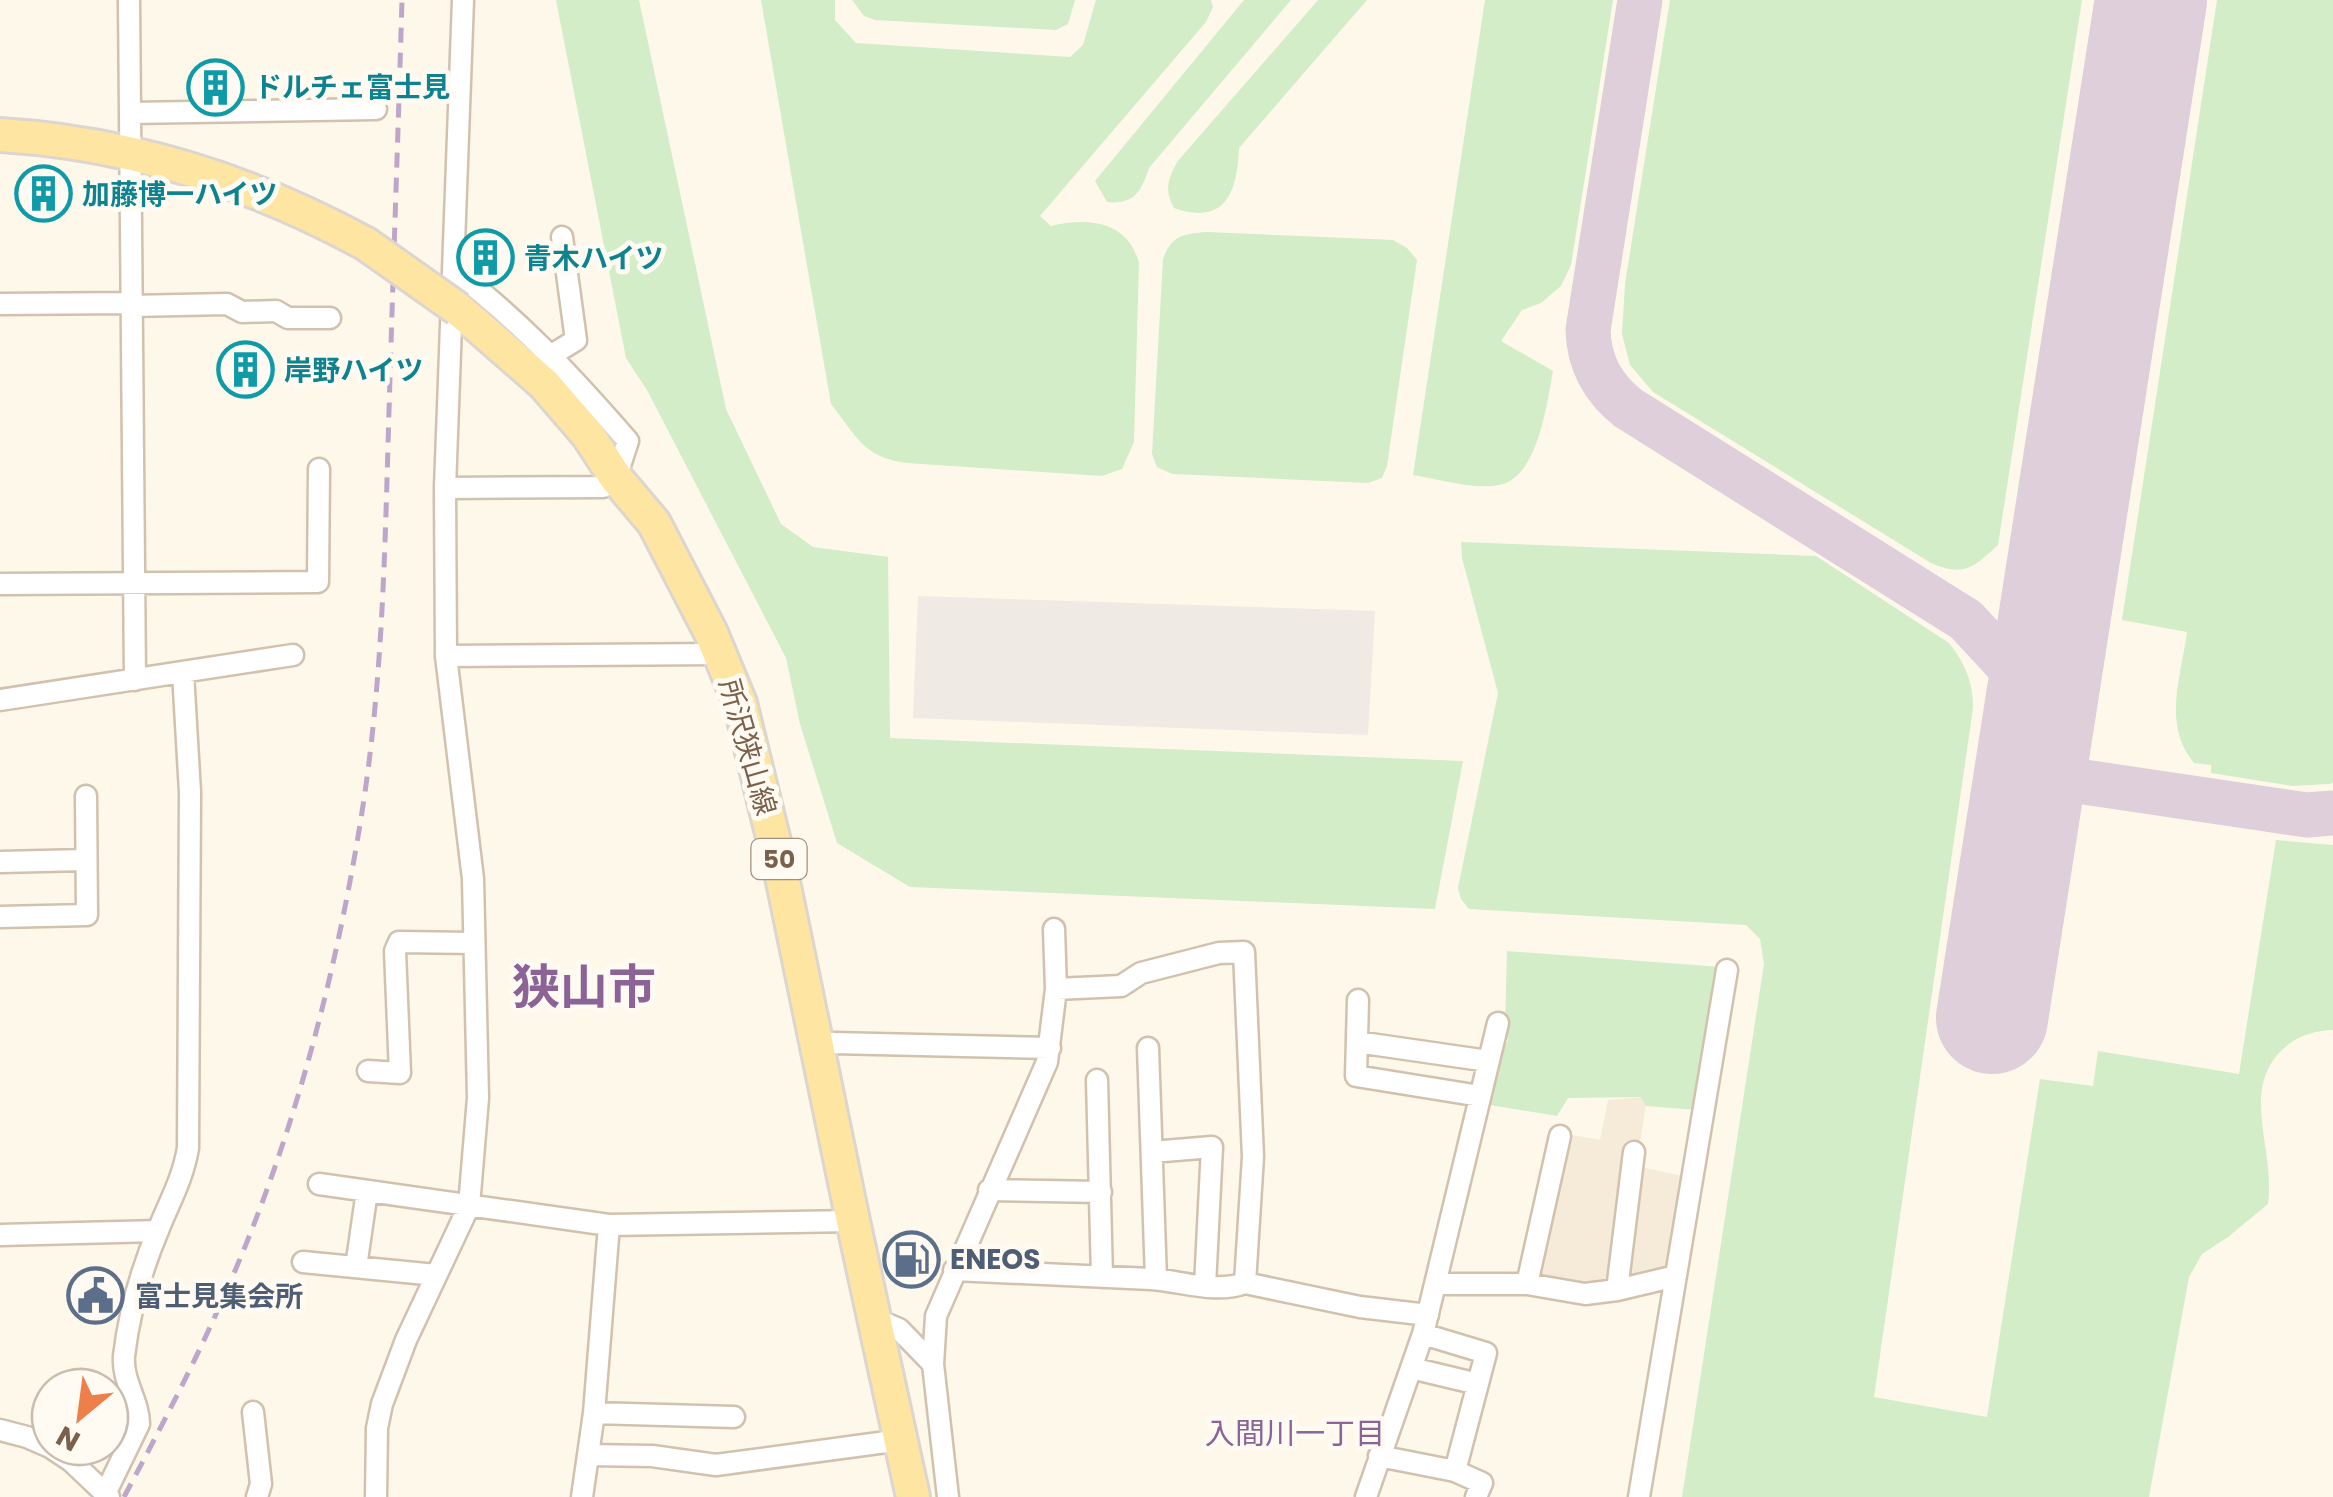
<svg xmlns="http://www.w3.org/2000/svg" width="2333" height="1497" viewBox="0 0 2333 1497" font-family="Poppins,'Noto Sans JP',sans-serif">
<rect width="100%" height="100%" fill="#fef8ea"/>
<!-- residential -->
<path fill="#f6ebd8" d="M 1642,1097 L 1646,1106 L 1636,1166 L 1688,1177 L 1672,1272 L 1593,1289 L 1536,1281 L 1566,1134 L 1600,1140 L 1608,1100 Z"/>
<!-- industrial -->
<path fill="#efeae3" d="M 918,596 L 1375,611 L 1368,735 L 913,718 Z"/>
<!-- green -->
<path fill="#d2edc7" d="M 556,0 L 639,0 L 726,409 L 781,524 L 813,547 L 888,557 L 890,738 L 1463,761 L 1435,909 L 910,887 L 837,843 L 800,724 L 786,658 L 647,390 L 626,358 Z
M 761,0 L 835,0 L 835,20 L 856,43 L 1070,57 L 1083,45 L 1096,0 L 1211,0 L 1213,7 L 1206,22 L 1040,216 L 1051,226 C 1088,217 1128,221 1139,263 L 1134,442 L 1122,469 L 1102,476 L 907,463 C 863,458 856,435 831,404 Z
M 852,0 L 1075,0 L 1068,24 L 1056,30 L 875,20 L 864,16 Z
M 1244,0 L 1291,0 L 1149,168 C 1141,192 1134,205 1107,202 L 1095,181 Z
M 1318,0 L 1367,0 L 1239,148 C 1237,192 1226,226 1174,208 C 1164,189 1168,180 1177,162 Z
M 1485,0 L 1613,0 L 1571,265 L 1561,286 L 1541,303 L 1522,310 L 1501,341 L 1553,371 C 1547,403 1538,478 1499,485 C 1472,490 1439,479 1413,475 Z
M 1670,0 L 2082,0 L 1998,545 C 1973,568 1964,577 1931,563 L 1653,392 L 1630,365 L 1622,334 L 1625,284 Z
M 2217,0 L 2333,0 L 2333,783 L 2328,784 L 2292,786 L 2211,773 L 2211,765 L 2194,763 C 2162,725 2181,677 2187,632 L 2122,620 Z
M 1207,232 L 1393,240 L 1407,248 L 1417,260 L 1387,466 L 1382,478 L 1368,483 L 1172,474 L 1157,467 L 1152,454 L 1163,259 C 1172,235 1183,234 1207,232 Z
M 1461,542 L 1816,556 L 1949,643 C 1965,663 1973,682 1973,708 L 1874,1397 L 1987,1417 L 2040,1079 L 2093,1086 L 2098,1051 L 2239,1074 L 2276,840 L 2333,845 L 2333,1030 C 2319,1030 2300,1035 2289,1044 C 2236,1085 2276,1146 2268,1204 L 2228,1237 L 2202,1254 L 2189,1277 L 2149,1497 L 1682,1497 L 1764,964 L 1760,939 L 1746,925 L 1469,909 L 1461,899 L 1458,888 L 1498,693 L 1462,558 Z
M 1507,951 L 1721,967 L 1697,1110 L 1646,1106 L 1641,1097 L 1568,1098 L 1557,1116 L 1484,1104 L 1498,1054 L 1508,1041 L 1505,1025 Z"/>
<g fill="none" stroke-linecap="round" stroke-linejoin="round">
<!-- taxiway -->
<path stroke="#decfda" stroke-width="45" d="M 1640,0 L 1588,330 C 1589,363 1602,387 1628,408 L 1966,620 L 2016,674 L 2038,721
M 2030,774 L 2307,815 L 2333,813"/>
<!-- runway -->
<path stroke="#decfda" stroke-width="112" d="M 1992,1018 L 2151,0"/>
<defs>
<path id="street" d="M 129,0 L 135,680
M 130,113 L 376,109
M 0,304 L 131,303
M 131,306 L 227,304 L 242,312 L 276,311 L 288,318 L 330,318
M 550,356 L 576,340 L 562,237
M 445,488 L 603,487 L 616,478 L 628,441 C 574,379 519,319 453,270
M 0,584 L 318,582 L 319,469
M 446,656 L 719,654
M 0,700 L 293,655
M 0,862 L 85,860
M 0,917 L 87,915 L 86,796
M 1056,989 L 1121,986 L 1141,973 L 1219,953 L 1244,952 L 1253,1157 L 1245,1283
M 1358,1000 L 1356,1076 L 1480,1096
M 1357,1042 L 1488,1061
M 818,1046 L 833,1043 L 1050,1048
M 1148,1048 L 1156,1279
M 368,1071 L 400,1073 L 395,951 L 399,942 L 474,943
M 1097,1080 L 1102,1277
M 1152,1152 L 1212,1147 L 1205,1286
M 319,1184 L 609,1225 L 853,1221
M 989,1190 L 1101,1192
M 0,1235 L 158,1231
M 303,1262 L 436,1275
M 356,1267 L 367,1191
M 954,1270 C 1020,1273 1086,1276 1151,1279 C 1182,1281 1215,1294 1245,1283 L 1360,1307 L 1428,1315
M 1436,1284 L 1527,1284 L 1585,1294 L 1617,1290 L 1676,1276
M 1527,1284 L 1560,1136
M 1617,1290 L 1634,1152
M 875,1319 L 899,1329 L 933,1364 L 948,1497
M 1423,1334 L 1486,1353 L 1455,1471
M 933,1364 L 936,1316 L 1047,1062 L 1056,989 L 1054,929
M 1411,1368 L 1478,1384
M 253,1412 L 261,1484 L 257,1497
M 594,1413 L 734,1417
M 0,1430 L 27,1437 L 50,1447
M 50,1447 L 71,1461 L 109,1497
M 589,1455 L 652,1456 L 716,1465 L 901,1440
M 1379,1456 L 1455,1471 L 1482,1483 L 1476,1497
M 105,1494 L 139,1424 C 139,1401 122,1381 124,1356 C 129,1314 142,1268 159,1228 C 170,1201 183,1178 188,1148 L 190,792 L 183,673
M 376,1497 L 377,1428 L 382,1404 L 406,1340 L 469,1206 L 478,1098 L 473,879 L 446,656 L 445,488 L 463,0
M 582,1497 L 594,1413 L 609,1225
M 1366,1497 L 1423,1334 L 1498,1023
M 1639,1497 L 1727,970"/>
<path id="primary" d="M 0,135 C 131,143 251,181 366,244
M 458,309 L 544,384 L 588,435 L 616,478 L 654,523 L 711,633 L 740,703 L 779,862 L 853,1221 L 913,1497"/>
</defs>
<!-- street casing -->
<use href="#street" stroke="#d2c1ae" stroke-width="25"/>
<!-- primary casing -->
<use href="#primary" stroke="#ddd6d0" stroke-width="38"/>
<!-- street -->
<use href="#street" stroke="#fff" stroke-width="20"/>
<!-- primary -->
<use href="#primary" stroke="#fee5a1" stroke-width="32"/>
<!-- rail -->
<path stroke="#bda6ca" stroke-width="5" stroke-dasharray="15 10" stroke-linecap="butt" d="M 124,1497 C 159,1431 194,1365 224,1296 C 292,1144 336,977 362,812 C 383,679 385,545 389,411 C 393,274 398,137 402,0"/>
<defs>
<path id="primary-bridge" d="M 366,244 L 458,309"/>
</defs>
<!-- primary-bridge casing -->
<use href="#primary-bridge" stroke="#ddd6d0" stroke-width="38" stroke-linecap="butt"/>
<!-- primary-bridge -->
<use href="#primary-bridge" stroke="#fee5a1" stroke-width="32"/>
</g>
<!-- icons -->
<defs>
<symbol id="building-ring" viewBox="-11 -11 22 22"><circle r="9.5" fill="#fffbf2" stroke="#0f9aa8" stroke-width="1.5"/><path d="M-4-6H4V6H1V3H-1V6H-4ZM-2.5-4.3h1.7v1.8h-1.7ZM.8-4.3h1.7v1.8H.8ZM-2.5-1h1.7V.8h-1.7ZM.8-1h1.7V.8H.8Z" fill="#0f9aa8"/></symbol>
<symbol id="fuel-ring" viewBox="-11 -11 22 22"><circle r="9.5" fill="#fffbf2" stroke="#5c6f8a" stroke-width="1.5"/><path d="M-5.5-6h7V0h2V4h1.3V-2.5L3-4.5l.8-.8L6-3V5H2.5V1h-1V6h-7ZM-4.2-4.7v3.2H.2V-4.7Z" fill="#5c6f8a"/></symbol>
<symbol id="civic-ring" viewBox="-11 -11 22 22"><circle r="9.5" fill="#fffbf2" stroke="#5c6f8a" stroke-width="1.5"/><path d="M-.6-6.5H3V-4.5H.6V-3L4-1V1h2V6H-6V1h2V-1L-.6-3ZM-1.2 2.5V6h2.4V2.5Z" fill="#5c6f8a"/></symbol>
</defs>
<g fill-rule="evenodd">
<use href="#building-ring" x="184" y="56" width="63" height="63"/>
<use href="#building-ring" x="12" y="162" width="63" height="63"/>
<use href="#building-ring" x="454" y="226" width="63" height="63"/>
<use href="#building-ring" x="214" y="338" width="63" height="63"/>
<use href="#fuel-ring" x="880" y="1228" width="63" height="63"/>
<use href="#civic-ring" x="64" y="1264" width="63" height="63"/>
</g>
<g text-anchor="middle" stroke-width="10" stroke-linejoin="round" paint-order="stroke">
<!-- shield labels -->
<rect fill="#fffbf2" stroke="#a38f7d" stroke-width="2.5" x="751.5" y="839" width="55" height="40" rx="8"/>
<g font-size="25" font-weight="bold" fill="#7b614b">
<text x="779" y="868">50</text>
</g>
<!-- culture labels -->
<g font-size="28" font-weight="bold" fill="#0d838f" stroke="#fffbf2" text-anchor="start">
<text x="254" y="97">ドルチェ富士見</text>
<text x="82" y="204">加藤博一ハイツ</text>
<text x="524" y="268">青木ハイツ</text>
<text x="284" y="380">岸野ハイツ</text>
</g>
<!-- street labels -->
<g font-size="28" fill="#7b614b" stroke="#fffbf2">
<text transform="translate(748 747) rotate(74)" y="10">所沢狭山線</text>
</g>
<!-- service labels -->
<g font-size="28" font-weight="bold" fill="#4e5e75" stroke="#fffbf2" text-anchor="start">
<text x="950" y="1269">ENEOS</text>
<text x="135" y="1306">富士見集会所</text>
</g>
<!-- neighbourhood labels -->
<g font-size="30" fill="#8b6397" stroke="#fffbf2">
<text x="1295" y="1444">入間川一丁目</text>
</g>
<!-- town labels -->
<g font-size="48" font-weight="bold" fill="#8b6397" stroke="#fffbf2">
<text x="584" y="1004">狭山市</text>
</g>
</g>
<!-- north arrow -->
<g transform="translate(80 1417) rotate(209)"><circle r="48" fill="#fffbf2" stroke="#cabdaf" stroke-width="2.5"/>
<path d="M0-8L18 38L0 25L-18 38Z" fill="#ed7f4a"/>
<text y="-15" font-size="28" font-weight="bold" text-anchor="middle" fill="#7b614b">N</text>
</g>
</svg>
